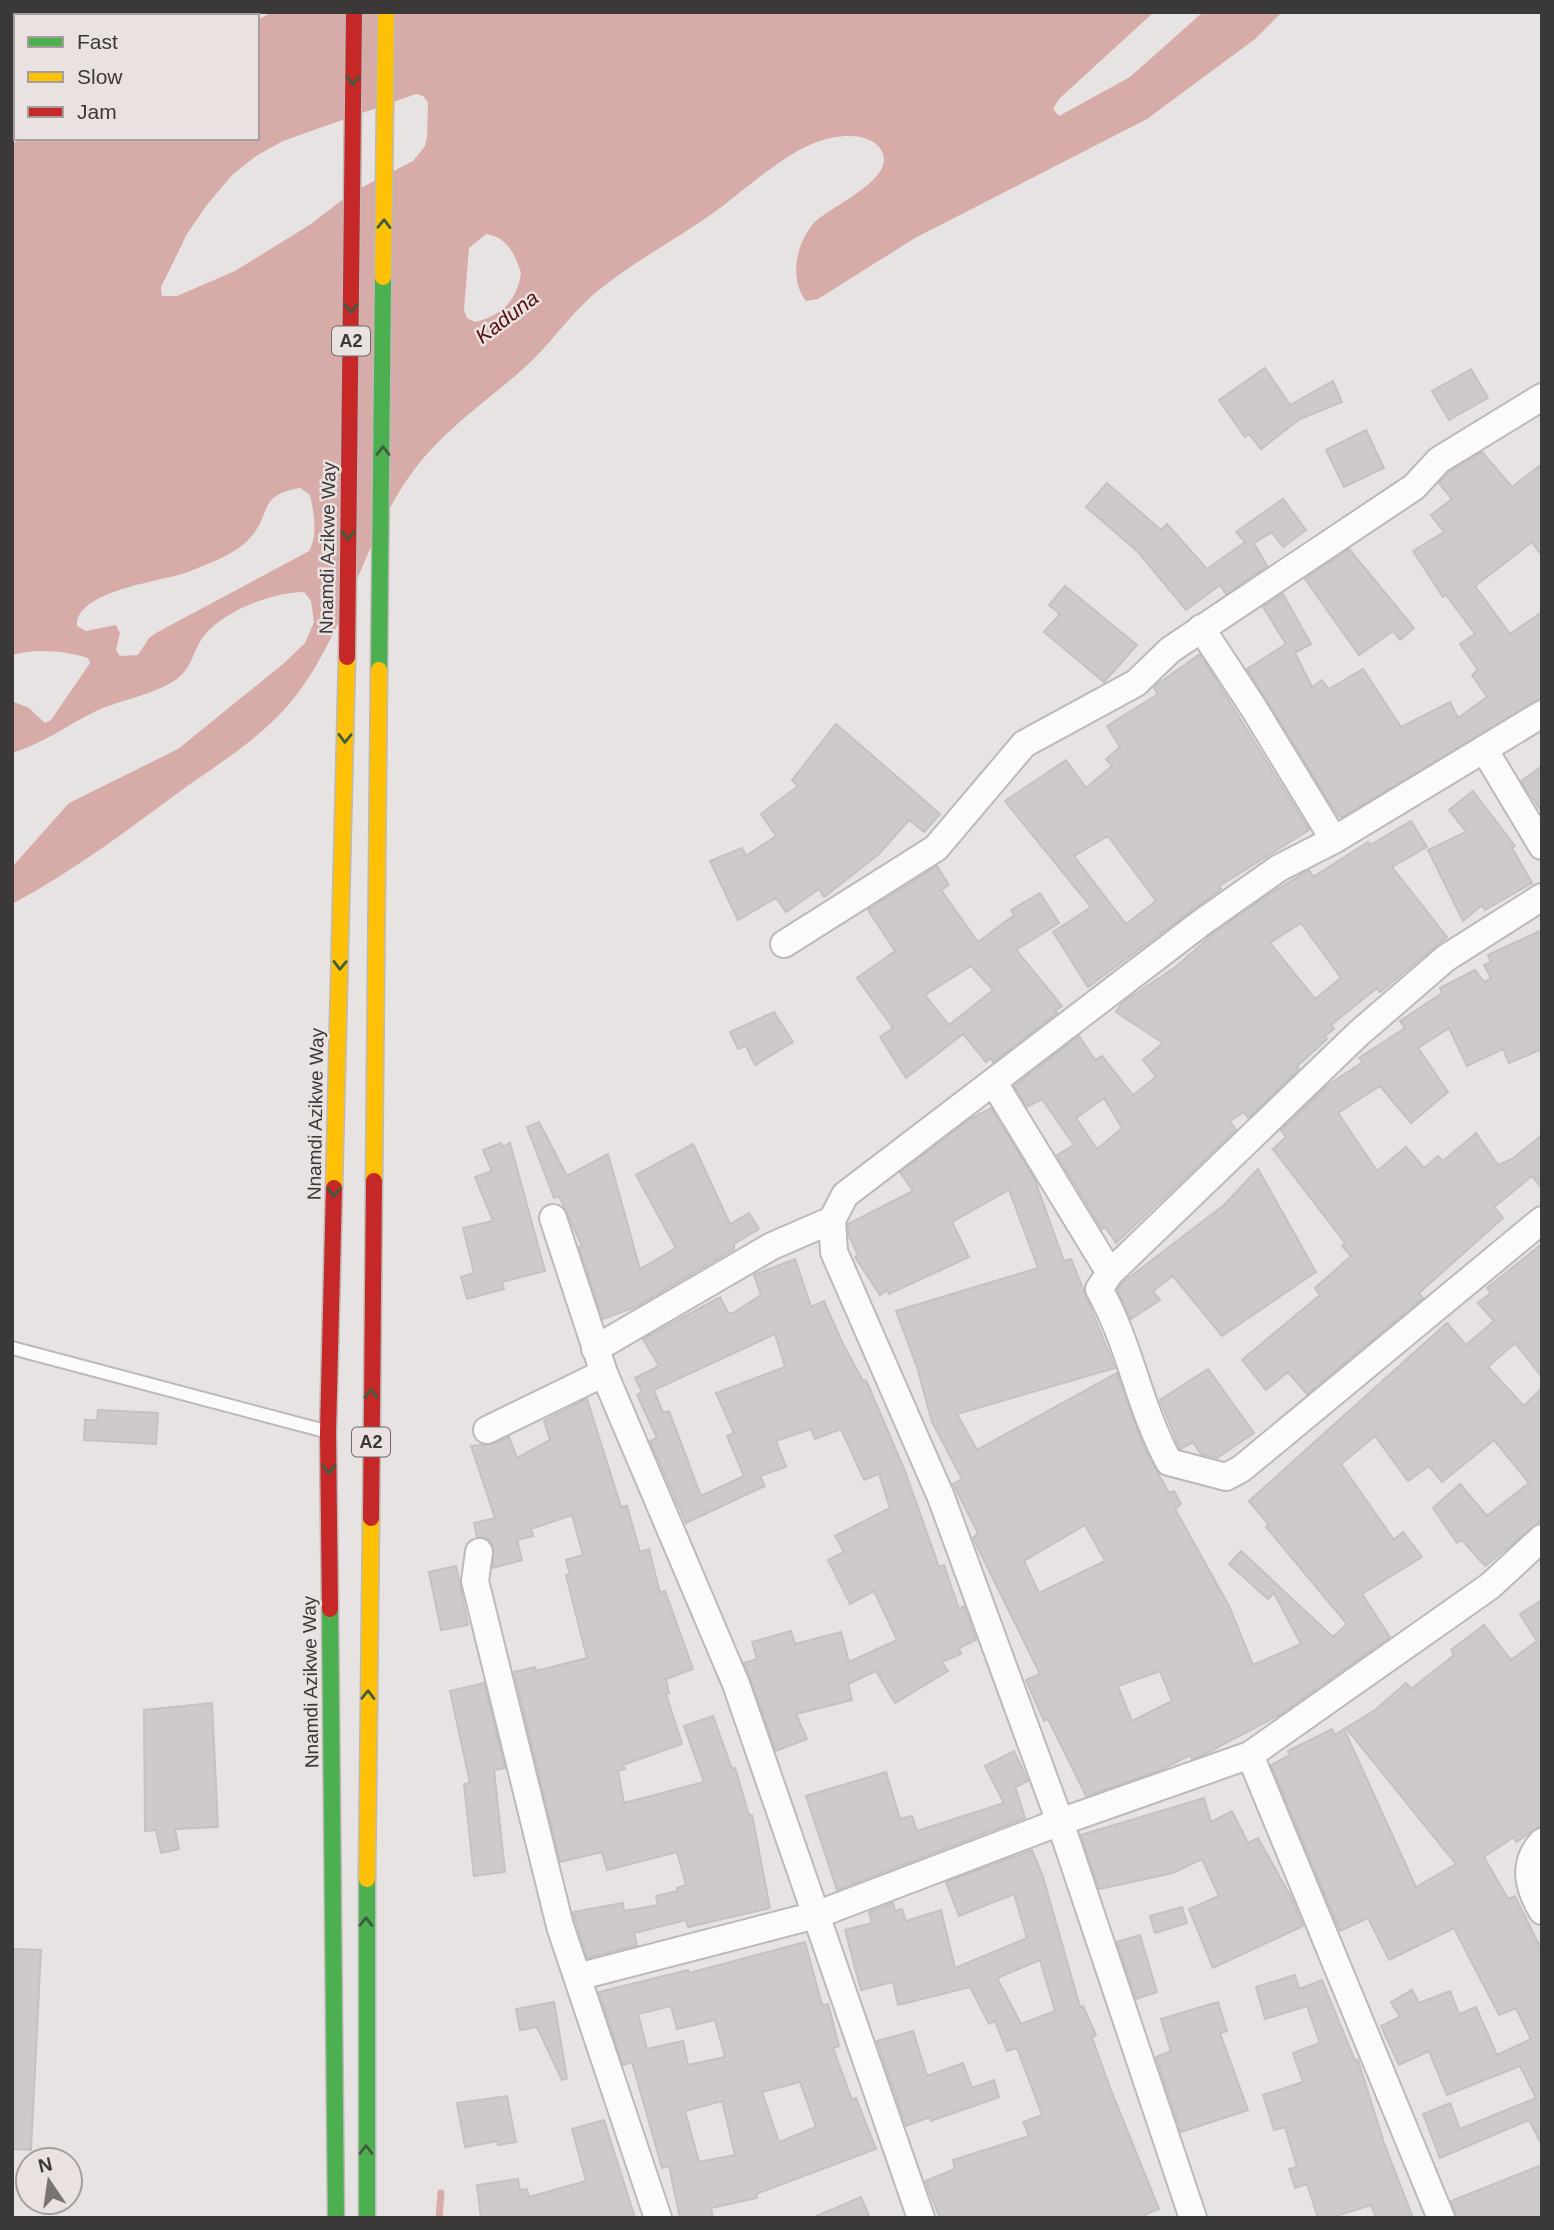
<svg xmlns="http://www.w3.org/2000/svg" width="1554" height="2230" viewBox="0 0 1554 2230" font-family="Arial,sans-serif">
<rect width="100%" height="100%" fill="#e8e3e3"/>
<!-- water -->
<path fill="#d6aba8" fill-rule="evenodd" d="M 273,12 L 1154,12 L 1059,99 L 1053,109 L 1059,116 L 1130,77 L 1203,12 L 1282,12 L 1255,39 L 1147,119 L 915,238 L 818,299 L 806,301 C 789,280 796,244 813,224 C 827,207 904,177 879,147 C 866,132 837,135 820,141 C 785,152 745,190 716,211 C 676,240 632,262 594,294 C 568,317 548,347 522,370 C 485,402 444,430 414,470 C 363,538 347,632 294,698 C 266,734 223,761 186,787 C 129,829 74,871 12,904 L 12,867 L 69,803 L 178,749 L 283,664 L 305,643 L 314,622 L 311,601 L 304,592 C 273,592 223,611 203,637 C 193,651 191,671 174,681 C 150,696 119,700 94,712 C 66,726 42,744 12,753 L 12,701 L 29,708 L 45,723 L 51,720 L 90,663 L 88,658 C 66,651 35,648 12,655 L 12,144 L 23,138 L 257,138 L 257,20 ZM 416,94 L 423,96 L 428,102 L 427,137 L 425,146 L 413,161 L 351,193 L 311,224 L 235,271 L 177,296 L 162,296 L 161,287 L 187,234 L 206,206 L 232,175 L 256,156 L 283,141 ZM 486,234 C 507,237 515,254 521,273 C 517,300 502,316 475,322 L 467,318 L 464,310 L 469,248 ZM 300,488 L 310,495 C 314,512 318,536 309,551 L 156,633 L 149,638 L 138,655 L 120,656 L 116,650 L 120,633 L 116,625 L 86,631 L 77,626 C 75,590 165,581 188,572 C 209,563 235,555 250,538 C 272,514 257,495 300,488 Z"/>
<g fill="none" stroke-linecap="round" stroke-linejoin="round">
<!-- stream -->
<path stroke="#d6aba8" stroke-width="7" d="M 439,2218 L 441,2193"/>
</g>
<!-- building -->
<path fill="#cecaca" stroke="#c5c1c1" stroke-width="2" fill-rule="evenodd" d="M 1265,368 L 1290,405 L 1333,381 L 1342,402 L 1300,419 L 1261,449 L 1249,434 L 1245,437 L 1219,400 Z
M 1471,369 L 1488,398 L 1449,420 L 1432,391 Z
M 1366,430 L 1384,468 L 1344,487 L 1326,450 Z
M 1482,452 L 1512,487 L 1542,464 L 1542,556 L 1532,542 L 1475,586 L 1510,634 L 1542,612 L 1542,698 L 1342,817 L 1338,816 L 1247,669 L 1286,644 L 1263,607 L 1283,594 L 1311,644 L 1295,653 L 1312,687 L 1322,680 L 1329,689 L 1363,669 L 1401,727 L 1450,702 L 1458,718 L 1487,697 L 1472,675 L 1478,670 L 1460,644 L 1475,634 L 1446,595 L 1443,597 L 1413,551 L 1444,532 L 1431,515 L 1452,499 L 1439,483 L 1449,472 Z
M 1107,483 L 1161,530 L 1167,524 L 1207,569 L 1245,542 L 1236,532 L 1283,499 L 1306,530 L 1283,547 L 1272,532 L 1254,543 L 1267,566 L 1226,594 L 1220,585 L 1186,610 L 1138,552 L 1086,507 Z
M 1349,549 L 1414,628 L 1400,640 L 1393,631 L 1359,655 L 1305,579 Z
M 1065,586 L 1137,645 L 1104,682 L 1044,632 L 1060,614 L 1049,605 Z
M 1200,654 L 1309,830 L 1219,886 L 1221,889 L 1088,987 L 1053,932 L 1091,907 L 1005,801 L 1066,760 L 1086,788 L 1112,766 L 1106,759 L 1120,747 L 1107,726 L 1158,694 L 1154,688 L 1158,684 ZM 1108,836 L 1156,901 L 1126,924 L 1074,856 Z
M 836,724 L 940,814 L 924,832 L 909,820 L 879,854 L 824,897 L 819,889 L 786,912 L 776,898 L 738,920 L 710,861 L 742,848 L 746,856 L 776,836 L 761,814 L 798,786 L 792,780 Z
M 1542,766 L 1542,812 L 1521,781 Z
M 1473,791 L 1515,846 L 1512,848 L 1532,883 L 1485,910 L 1482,905 L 1463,921 L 1428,850 L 1466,832 L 1449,810 Z
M 1411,821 L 1427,847 L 1392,867 L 1447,937 L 1380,992 L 1377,988 L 1331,1025 L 1334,1029 L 1325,1036 L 1327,1039 L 1297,1066 L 1299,1069 L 1248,1118 L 1244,1112 L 1230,1121 L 1236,1130 L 1116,1243 L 1105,1227 L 1102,1229 L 1057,1155 L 1074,1145 L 1042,1099 L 1027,1107 L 1014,1086 L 1079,1036 L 1095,1060 L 1102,1056 L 1133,1095 L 1156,1077 L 1143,1060 L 1163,1043 L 1116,1012 L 1122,1003 L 1177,966 L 1216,931 L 1271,893 L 1309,870 L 1313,877 L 1368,842 L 1370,845 ZM 1301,923 L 1341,978 L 1315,999 L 1270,943 ZM 1104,1098 L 1122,1128 L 1097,1149 L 1076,1118 Z
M 937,866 L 949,885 L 941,890 L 978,942 L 1014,915 L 1011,910 L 1040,893 L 1059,923 L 1016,950 L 1062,1006 L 1055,1011 L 1057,1013 L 993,1062 L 991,1058 L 986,1062 L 963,1034 L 906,1078 L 880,1037 L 893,1028 L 857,978 L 895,951 L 868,910 ZM 971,966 L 993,990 L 949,1025 L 925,995 Z
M 1542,930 L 1542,1049 L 1509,1063 L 1503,1049 L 1467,1066 L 1449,1028 L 1418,1048 L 1448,1092 L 1411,1123 L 1380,1086 L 1338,1113 L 1377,1171 L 1406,1147 L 1424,1168 L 1438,1156 L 1443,1161 L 1476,1133 L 1498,1165 L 1512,1159 L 1542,1135 L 1542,1188 L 1532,1176 L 1494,1207 L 1503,1218 L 1419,1293 L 1423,1298 L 1307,1394 L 1288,1372 L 1266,1390 L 1242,1360 L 1320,1295 L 1315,1288 L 1351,1256 L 1342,1246 L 1345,1243 L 1273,1149 L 1286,1137 L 1281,1130 L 1328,1085 L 1363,1062 L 1359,1058 L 1405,1028 L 1400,1021 L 1442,993 L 1440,988 L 1475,970 L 1484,982 L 1491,978 L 1484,965 L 1491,962 L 1488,955 Z
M 774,1012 L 793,1042 L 755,1065 L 746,1046 L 738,1049 L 730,1032 Z
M 991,1108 L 1034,1178 L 1064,1261 L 1071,1259 L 1115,1368 L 957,1414 L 977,1450 L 1117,1373 L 1144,1448 L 1169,1493 L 1174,1491 L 1181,1504 L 1175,1509 L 1229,1606 L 1253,1665 L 1301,1644 L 1274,1593 L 1268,1599 L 1229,1564 L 1241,1551 L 1333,1637 L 1347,1624 L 1266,1527 L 1269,1525 L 1249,1501 L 1447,1323 L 1466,1345 L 1494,1321 L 1478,1303 L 1491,1293 L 1487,1288 L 1542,1244 L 1542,1377 L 1515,1343 L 1488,1367 L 1524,1406 L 1542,1388 L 1542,1520 L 1485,1566 L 1462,1540 L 1457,1543 L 1433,1508 L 1460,1484 L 1487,1516 L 1529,1483 L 1494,1440 L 1442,1482 L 1429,1466 L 1408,1481 L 1375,1436 L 1341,1464 L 1394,1540 L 1403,1532 L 1422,1557 L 1362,1594 L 1390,1637 L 1279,1715 L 1205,1754 L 1192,1759 L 1190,1755 L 1159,1771 L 1086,1796 L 1048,1719 L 1044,1721 L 1026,1680 L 1040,1674 L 973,1538 L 978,1533 L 953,1484 L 962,1479 L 932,1422 L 917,1367 L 896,1311 L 1038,1268 L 1009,1190 L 952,1222 L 969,1257 L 889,1294 L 887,1290 L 880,1295 L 855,1257 L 858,1255 L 849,1236 L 848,1224 L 913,1191 L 900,1172 L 972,1118 ZM 1085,1525 L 1105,1561 L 1039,1593 L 1024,1561 ZM 1160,1671 L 1172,1701 L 1132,1721 L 1118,1686 Z
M 539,1122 L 567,1176 L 608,1154 L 640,1269 L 676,1248 L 636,1175 L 693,1144 L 730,1224 L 749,1213 L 759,1229 L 734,1244 L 734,1249 L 635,1307 L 603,1319 L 579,1247 L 582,1246 L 559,1196 L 554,1198 L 527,1127 Z
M 501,1143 L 503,1147 L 510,1143 L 545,1271 L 502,1282 L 504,1289 L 467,1299 L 461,1277 L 474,1273 L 463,1228 L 493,1221 L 475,1177 L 492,1171 L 483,1150 Z
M 1258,1169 L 1316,1272 L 1222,1336 L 1173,1276 L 1153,1291 L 1160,1300 L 1131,1319 L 1117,1290 L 1122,1283 L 1224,1205 Z
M 795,1259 L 811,1307 L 824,1301 L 843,1344 L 863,1381 L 866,1380 L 905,1471 L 939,1567 L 944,1565 L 959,1609 L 964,1606 L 976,1640 L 959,1648 L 961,1654 L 942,1662 L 948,1671 L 895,1703 L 876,1671 L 848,1684 L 852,1700 L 796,1714 L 807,1739 L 776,1751 L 744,1663 L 757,1659 L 752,1642 L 791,1631 L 795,1644 L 841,1632 L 849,1662 L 897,1640 L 874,1591 L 850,1604 L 828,1560 L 844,1552 L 835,1536 L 890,1508 L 879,1474 L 864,1480 L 841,1429 L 815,1439 L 811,1429 L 776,1441 L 786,1467 L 760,1476 L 765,1486 L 686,1523 L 650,1441 L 657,1438 L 637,1395 L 642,1392 L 635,1378 L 659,1366 L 643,1339 L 720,1297 L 728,1313 L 733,1313 L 761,1295 L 754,1275 ZM 775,1334 L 785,1367 L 716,1393 L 734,1433 L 727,1436 L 744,1476 L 701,1496 L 669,1411 L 663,1413 L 654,1390 Z
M 1208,1369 L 1254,1433 L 1217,1458 L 1201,1454 L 1193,1442 L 1180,1449 L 1160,1400 Z
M 587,1399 L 621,1507 L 627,1506 L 640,1552 L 649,1549 L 660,1593 L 665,1591 L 693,1669 L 666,1679 L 669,1693 L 666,1694 L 682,1744 L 623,1765 L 625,1769 L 618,1771 L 624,1803 L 704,1782 L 684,1726 L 713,1716 L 732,1769 L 735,1768 L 749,1815 L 752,1815 L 770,1908 L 688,1927 L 686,1920 L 634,1933 L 637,1945 L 587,1958 L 573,1912 L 623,1903 L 624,1911 L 658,1905 L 656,1896 L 677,1891 L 677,1888 L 686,1885 L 677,1852 L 607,1870 L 602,1852 L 560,1862 L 514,1672 L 535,1667 L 536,1671 L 587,1658 L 566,1575 L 570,1574 L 566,1560 L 583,1555 L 572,1515 L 531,1529 L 533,1536 L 517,1540 L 522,1560 L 493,1568 L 493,1545 L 488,1539 L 477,1537 L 474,1523 L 495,1518 L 471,1446 L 493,1444 L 509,1437 L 517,1458 L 550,1440 L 544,1421 Z
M 98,1410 L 158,1413 L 156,1444 L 84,1440 L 85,1420 L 97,1420 Z
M 456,1566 L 468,1625 L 441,1630 L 429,1572 Z
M 1542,1600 L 1542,1825 L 1516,1842 L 1514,1837 L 1484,1857 L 1508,1899 L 1515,1896 L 1542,1951 L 1542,2145 L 1529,2120 L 1440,2158 L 1423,2114 L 1450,2103 L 1460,2129 L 1536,2098 L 1520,2066 L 1447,2095 L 1429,2051 L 1399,2065 L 1381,2026 L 1400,2017 L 1391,2002 L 1412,1990 L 1419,2003 L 1450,1991 L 1459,2014 L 1476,2007 L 1497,2055 L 1531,2039 L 1516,2008 L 1499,2015 L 1454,1928 L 1389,1960 L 1368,1918 L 1340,1931 L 1271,1765 L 1290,1755 L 1288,1751 L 1332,1729 L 1335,1735 L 1344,1729 L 1416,1887 L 1456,1864 L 1346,1728 L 1375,1710 L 1406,1683 L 1411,1689 L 1454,1655 L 1451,1650 L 1484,1625 L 1511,1660 L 1537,1641 L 1520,1614 Z
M 484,1683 L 505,1768 L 494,1770 L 505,1872 L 474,1876 L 464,1784 L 470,1783 L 450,1691 Z
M 212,1703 L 218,1827 L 175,1829 L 179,1849 L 161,1853 L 156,1830 L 145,1831 L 144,1710 Z
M 1014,1751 L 1028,1781 L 1015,1787 L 1025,1818 L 837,1890 L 806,1796 L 886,1772 L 900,1819 L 912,1816 L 917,1831 L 1004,1803 L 985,1766 Z
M 1204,1798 L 1211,1822 L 1232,1811 L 1248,1843 L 1258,1838 L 1292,1899 L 1303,1926 L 1213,1968 L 1189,1909 L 1219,1896 L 1202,1859 L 1173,1873 L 1099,1889 L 1081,1835 Z
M 1032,1850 L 1043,1877 L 1080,2007 L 1083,2006 L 1096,2035 L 1092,2037 L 1110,2088 L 1159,2209 L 1137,2218 L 940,2218 L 925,2181 L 955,2169 L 953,2160 L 1029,2136 L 1023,2122 L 1042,2115 L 1017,2048 L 1007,2051 L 995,2021 L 989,2024 L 970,1987 L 898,2005 L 893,1982 L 861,1990 L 845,1930 L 872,1923 L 869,1912 L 893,1903 L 895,1911 L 902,1909 L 906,1921 L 941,1910 L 955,1968 L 1027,1938 L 1014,1894 L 959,1916 L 946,1882 ZM 1040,1960 L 1055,2011 L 1021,2024 L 997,1978 Z
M 1182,1907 L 1187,1923 L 1155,1933 L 1150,1916 Z
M 1140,1935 L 1157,1992 L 1136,1999 L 1117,1942 Z
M 805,1942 L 822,2005 L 828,2004 L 839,2046 L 833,2048 L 852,2100 L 856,2098 L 876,2149 L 756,2194 L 757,2198 L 711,2208 L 713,2218 L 680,2218 L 669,2166 L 662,2168 L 632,2062 L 623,2065 L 599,1992 L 688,1970 L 689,1973 ZM 671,2006 L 677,2029 L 715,2020 L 725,2057 L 688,2065 L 683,2041 L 647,2049 L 638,2014 ZM 800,2082 L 816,2127 L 779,2142 L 762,2092 ZM 722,2101 L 735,2155 L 699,2162 L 685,2111 Z
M 12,1949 L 41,1950 L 31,2150 L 12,2149 Z
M 1295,1975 L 1299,1989 L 1322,1980 L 1355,2061 L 1358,2060 L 1384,2143 L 1413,2218 L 1376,2218 L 1371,2205 L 1330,2218 L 1318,2218 L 1307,2184 L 1295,2188 L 1289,2169 L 1297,2167 L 1285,2127 L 1274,2130 L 1263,2095 L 1303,2082 L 1293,2053 L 1320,2043 L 1307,2006 L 1265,2019 L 1256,1987 Z
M 554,2002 L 567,2078 L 562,2080 L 537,2027 L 520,2030 L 516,2009 Z
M 1218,2002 L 1227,2031 L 1220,2033 L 1248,2110 L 1181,2132 L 1156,2057 L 1171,2051 L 1161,2019 Z
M 913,2031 L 927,2076 L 963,2063 L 972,2088 L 994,2080 L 999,2097 L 931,2121 L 930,2117 L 906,2126 L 877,2041 Z
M 507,2096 L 516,2142 L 498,2145 L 498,2141 L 465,2147 L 457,2103 Z
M 604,2120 L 635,2218 L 481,2218 L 477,2185 L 518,2179 L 520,2190 L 527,2189 L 529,2197 L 586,2181 L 572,2129 Z
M 1542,2165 L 1542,2218 L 1457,2218 L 1451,2201 Z
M 861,2197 L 870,2218 L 812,2218 Z"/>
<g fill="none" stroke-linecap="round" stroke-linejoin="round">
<defs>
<path id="lane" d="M 12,1348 L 325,1431"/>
<path id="street" d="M 1201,628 L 1253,707 L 1334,840
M 1484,749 L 1542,846
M 1542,897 L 1446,958 L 1358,1034 L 1110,1273 L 1099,1289 C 1130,1344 1139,1407 1169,1462 L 1226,1477 L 1241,1469 L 1542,1220
M 784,944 L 936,848 L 1024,744 L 1136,683 L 1170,650 L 1414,487 L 1439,460 L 1542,397
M 994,1083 L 1110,1273
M 553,1218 L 604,1373 L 736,1684 L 921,2218
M 595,1349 L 772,1246 L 832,1220
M 487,1430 L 604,1373
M 479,1552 L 475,1581 L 560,1926 L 658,2218
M 1250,1755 L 1441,2218
M 1542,1842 C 1522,1864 1528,1887 1542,1911
M 577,1977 L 816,1915 L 1060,1822 L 1250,1755 L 1490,1586 L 1542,1538
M 1193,2218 L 1060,1822 L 941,1497 L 834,1252 L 832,1220 L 845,1195 L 1201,923 L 1279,868 L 1334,840 L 1542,714"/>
<path id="fast" d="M 379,670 L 383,277
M 330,1609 L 336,2218
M 367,1879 L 367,2218"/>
<path id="slow" d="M 383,277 L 386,12
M 374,1181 L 379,670
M 334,1188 L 347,657
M 367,1879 L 371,1518"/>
<path id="jam" d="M 347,657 L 354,12
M 371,1518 L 374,1181
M 330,1609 L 328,1432 L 334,1188"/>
</defs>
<!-- lane casing -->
<use href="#lane" stroke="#bdb9b9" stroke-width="16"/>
<!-- street casing -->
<use href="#street" stroke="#bdb9b9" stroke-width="30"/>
<!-- fast casing -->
<use href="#fast" stroke="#bdb9b9" stroke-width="19"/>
<!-- slow casing -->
<use href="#slow" stroke="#bdb9b9" stroke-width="19"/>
<!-- jam casing -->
<use href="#jam" stroke="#bdb9b9" stroke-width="19"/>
<!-- lane -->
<use href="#lane" stroke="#fcfbfb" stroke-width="12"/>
<!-- street -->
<use href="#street" stroke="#fcfbfb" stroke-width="26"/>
<!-- fast -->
<use href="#fast" stroke="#4caf50" stroke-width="16"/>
<!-- slow -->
<use href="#slow" stroke="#ffc107" stroke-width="16"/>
<!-- jam -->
<use href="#jam" stroke="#c62828" stroke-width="16"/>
</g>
<!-- one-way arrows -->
<defs><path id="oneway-chevron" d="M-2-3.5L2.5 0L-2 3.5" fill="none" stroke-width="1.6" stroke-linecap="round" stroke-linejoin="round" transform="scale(1.75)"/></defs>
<g stroke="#405c3f">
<use href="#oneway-chevron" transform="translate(353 80) rotate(91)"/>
<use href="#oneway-chevron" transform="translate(384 224) rotate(-89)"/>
<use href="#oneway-chevron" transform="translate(351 308) rotate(91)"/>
<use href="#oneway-chevron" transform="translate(383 451) rotate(-90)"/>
<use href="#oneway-chevron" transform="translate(348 535) rotate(91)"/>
<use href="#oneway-chevron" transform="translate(345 738) rotate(91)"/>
<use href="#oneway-chevron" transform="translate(340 965) rotate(91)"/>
<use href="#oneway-chevron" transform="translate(334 1192) rotate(91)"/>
<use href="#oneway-chevron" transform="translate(371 1394) rotate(-89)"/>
<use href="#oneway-chevron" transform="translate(329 1469) rotate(89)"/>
<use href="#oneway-chevron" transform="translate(368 1695) rotate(-89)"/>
<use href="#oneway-chevron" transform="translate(366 1922) rotate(-89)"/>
<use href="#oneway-chevron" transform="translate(366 2150) rotate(-90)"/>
</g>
<g text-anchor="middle" stroke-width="5" stroke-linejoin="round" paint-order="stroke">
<!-- shield labels -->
<g fill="#eae2e1" stroke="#706b6b" stroke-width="2">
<rect x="332" y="326.5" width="38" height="29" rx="5"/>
<rect x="352" y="1427.5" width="38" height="29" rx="5"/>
</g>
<g font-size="18" font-weight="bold" fill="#3b3838">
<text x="351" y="347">A2</text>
<text x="371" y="1448">A2</text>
</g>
<!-- street labels -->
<g font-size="19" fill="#3b3838" stroke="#eae2e1">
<text transform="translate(327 548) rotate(-89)" y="7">Nnamdi Azikwe Way</text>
<text transform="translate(315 1114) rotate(-89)" y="7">Nnamdi Azikwe Way</text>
<text transform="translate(310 1682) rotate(-91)" y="7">Nnamdi Azikwe Way</text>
</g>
<!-- water labels -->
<g font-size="21" font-style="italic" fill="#560f11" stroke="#eae2e1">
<text transform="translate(507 317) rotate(-37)" y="7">Kaduna</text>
</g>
</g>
<!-- border -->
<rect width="1554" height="2230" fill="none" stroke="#3b3838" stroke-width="28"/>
<!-- legend -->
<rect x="14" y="14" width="245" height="126" fill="#eae2e1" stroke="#a49e9d" stroke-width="2"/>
<rect x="28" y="37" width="35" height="10" fill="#4caf50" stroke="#a49e9d" stroke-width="2"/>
<text x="77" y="49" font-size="21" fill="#3b3838">Fast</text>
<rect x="28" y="72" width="35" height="10" fill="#ffc107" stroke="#a49e9d" stroke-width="2"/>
<text x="77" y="84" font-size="21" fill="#3b3838">Slow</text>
<rect x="28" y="107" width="35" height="10" fill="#c62828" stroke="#a49e9d" stroke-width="2"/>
<text x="77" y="119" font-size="21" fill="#3b3838">Jam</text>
<!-- north arrow -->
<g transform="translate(49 2181) rotate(347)"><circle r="33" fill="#eae2e1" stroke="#a49e9d" stroke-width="2"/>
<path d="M0-5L12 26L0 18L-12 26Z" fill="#787474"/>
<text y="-10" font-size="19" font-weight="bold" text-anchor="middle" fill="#3b3838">N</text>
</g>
</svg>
